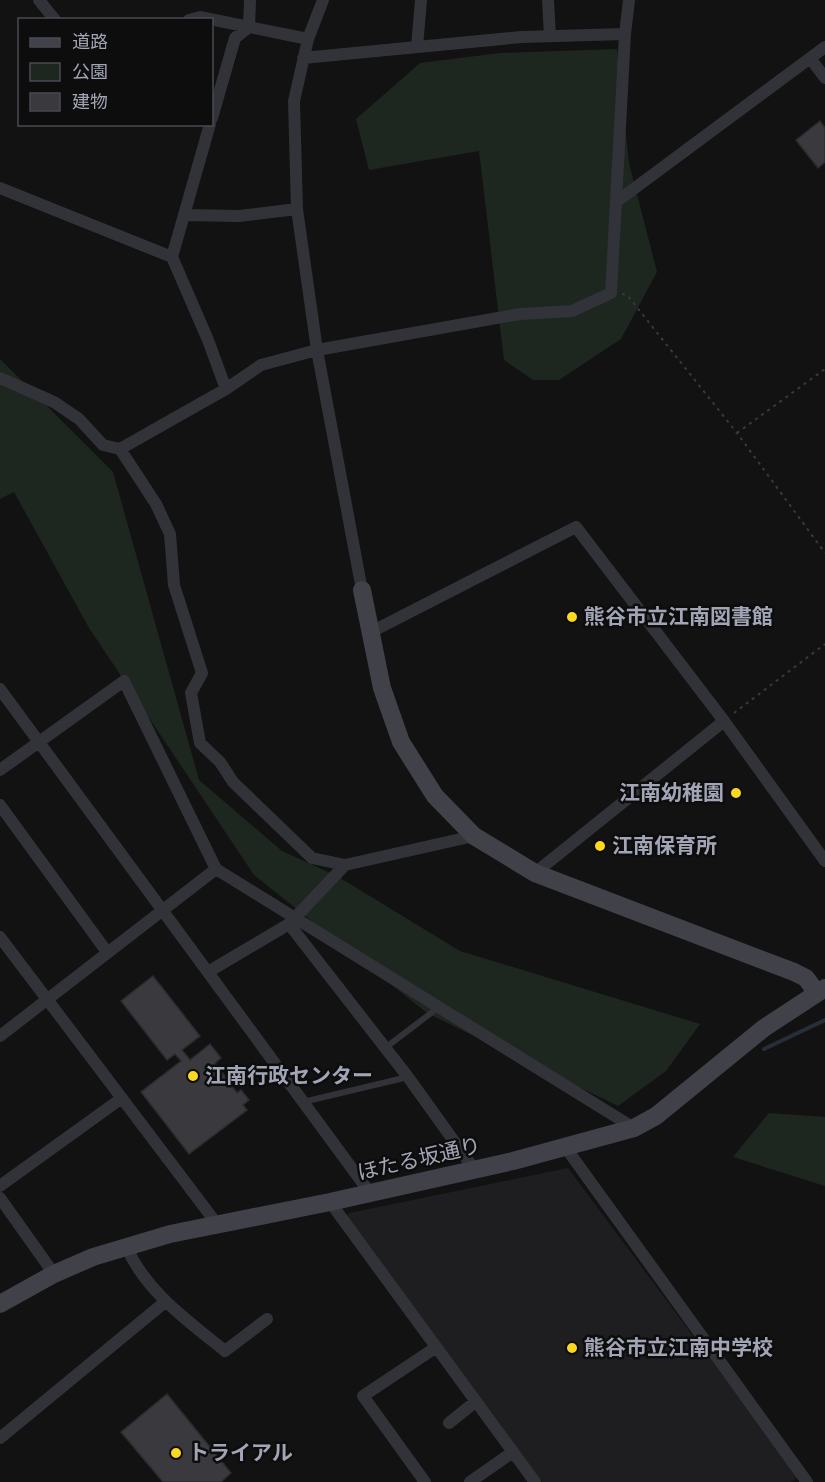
<svg xmlns="http://www.w3.org/2000/svg" width="825" height="1482" viewBox="0 0 825 1482" font-family="Ubuntu,'Noto Sans JP',sans-serif">
<rect width="100%" height="100%" fill="#121213"/>
<!-- built -->
<path fill="#1e1d20" d="M 568,1168 L 798,1477 L 791,1482 L 542,1482 L 346,1219 L 349,1213 Z"/>
<!-- green -->
<path fill="#1e2620" d="M 617,49 L 629,163 L 657,272 L 621,339 L 559,380 L 533,380 L 504,360 L 479,151 L 369,170 L 356,119 L 420,63 L 500,53 Z
M 0,359 L 113,472 L 199,780 L 282,851 L 337,876 L 460,951 L 700,1024 L 666,1071 L 618,1106 L 427,1013 L 254,875 L 89,628 L 14,492 L 0,499 Z
M 769,1113 L 825,1117 L 825,1186 L 733,1157 Z"/>
<g fill="none" stroke-linecap="round" stroke-linejoin="round">
<!-- stream -->
<path stroke="#272e38" stroke-width="4" d="M 764,1049 L 825,1020"/>
</g>
<!-- building -->
<path fill="#39393e" stroke="#2c2b2f" stroke-width="1.5" d="M 820,121 L 825,128 L 825,162 L 818,168 L 796,140 Z
M 153,976 L 200,1036 L 182,1050 L 190,1060 L 210,1044 L 221,1058 L 215,1063 L 237,1093 L 241,1090 L 249,1100 L 243,1105 L 247,1110 L 189,1154 L 141,1092 L 181,1061 L 175,1054 L 167,1060 L 121,1001 Z
M 167,1394 L 231,1473 L 221,1482 L 163,1482 L 121,1432 Z"/>
<g fill="none" stroke-linecap="round" stroke-linejoin="round">
<!-- path -->
<path stroke="#383940" stroke-width="2" stroke-dasharray="3 4.5" stroke-linecap="butt" d="M 622,294 L 627,295 L 737,433 L 825,553
M 737,433 L 825,369
M 734,713 L 825,644"/>
<!-- lane -->
<path stroke="#323239" stroke-width="6" d="M 385,1048 L 439,1007
M 303,1102 L 408,1077"/>
<!-- street -->
<path stroke="#323239" stroke-width="12" d="M 39,0 L 55,20
M 323,0 L 308,39 L 294,101 L 297,209 L 317,350 L 362,590
M 548,0 L 550,36
M 189,20 L 200,17 L 308,39
M 417,47 L 421,0
M 303,58 L 522,37 L 625,34
M 810,58 L 825,78
M 212,118 L 235,38 L 249,27 L 250,0
M 0,188 L 172,257 L 208,340 L 226,389
M 616,202 L 825,47
M 184,215 L 239,216 L 297,209
M 172,257 L 210,124
M 0,378 L 54,402 L 79,419 L 103,445 L 120,449 L 226,389 L 261,365 L 317,350 L 520,314 L 572,311 L 611,293 L 625,34 L 629,0
M 120,449 L 156,504 L 170,534 L 174,585 L 202,673 L 191,693 L 200,743 L 220,762 L 233,782 L 312,858 L 345,865 L 474,836
M 371,632 L 576,527 L 724,721 L 825,861
M 0,689 L 370,1193
M 0,770 L 124,681 L 216,869 L 0,1036
M 0,805 L 107,952
M 216,869 L 634,1128
M 535,873 L 724,721
M 289,924 L 408,1077 L 474,1169
M 0,937 L 217,1224
M 208,972 L 289,924 L 345,865
M 566,1148 L 807,1482
M 0,1186 L 122,1098
M 0,1198 L 54,1274
M 330,1202 L 535,1482
M 126,1246 C 146,1292 188,1321 225,1351 L 267,1319
M 449,1423 L 475,1402
M 0,1438 L 165,1302
M 425,1482 L 363,1396 L 435,1348
M 470,1482 L 513,1452"/>
<!-- secondary -->
<path stroke="#404149" stroke-width="18" d="M 362,590 L 382,688 L 401,742 L 435,796 L 474,836 L 535,873 L 794,972 L 806,978 L 816,992
M 0,1304 L 54,1274 L 93,1257 L 170,1234 L 330,1202 L 513,1161 L 634,1128 L 656,1116 L 764,1028 L 825,988"/>
</g>
<!-- markers -->
<g fill="#fed71f" stroke="#0d0d0e" stroke-width="2">
<circle cx="572" cy="617" r="6"/>
<circle cx="736" cy="793" r="6"/>
<circle cx="600" cy="846" r="6"/>
<circle cx="193" cy="1076" r="6"/>
<circle cx="572" cy="1348" r="6"/>
<circle cx="176" cy="1453" r="6"/>
</g>
<g text-anchor="middle" stroke-width="5" stroke-linejoin="round" paint-order="stroke">
<!-- poi labels -->
<g font-size="21" font-weight="bold" fill="#a2a5b5" stroke="#0d0d0e" text-anchor="start">
<text x="584" y="624">熊谷市立江南図書館</text>
<text x="724" y="800" text-anchor="end">江南幼稚園</text>
<text x="612" y="853">江南保育所</text>
<text x="205" y="1083">江南行政センター</text>
<text x="584" y="1355">熊谷市立江南中学校</text>
<text x="188" y="1460">トライアル</text>
</g>
<!-- street labels -->
<g font-size="21" fill="#a2a5b5" stroke="#0d0d0e">
<text transform="translate(419 1159) rotate(-13)" y="7">ほたる坂通り</text>
</g>
</g>
<!-- legend -->
<rect x="18" y="18" width="195" height="108" fill="#0d0d0e" stroke="#494a51" stroke-width="1.5"/>
<rect x="30" y="38" width="30" height="9" fill="#404149" stroke="#494a51" stroke-width="1.5"/>
<text x="72" y="48" font-size="18" fill="#a2a5b5">道路</text>
<rect x="30" y="63" width="30" height="18" fill="#1e2620" stroke="#494a51" stroke-width="1.5"/>
<text x="72" y="78" font-size="18" fill="#a2a5b5">公園</text>
<rect x="30" y="93" width="30" height="18" fill="#39393e" stroke="#494a51" stroke-width="1.5"/>
<text x="72" y="108" font-size="18" fill="#a2a5b5">建物</text>
</svg>
